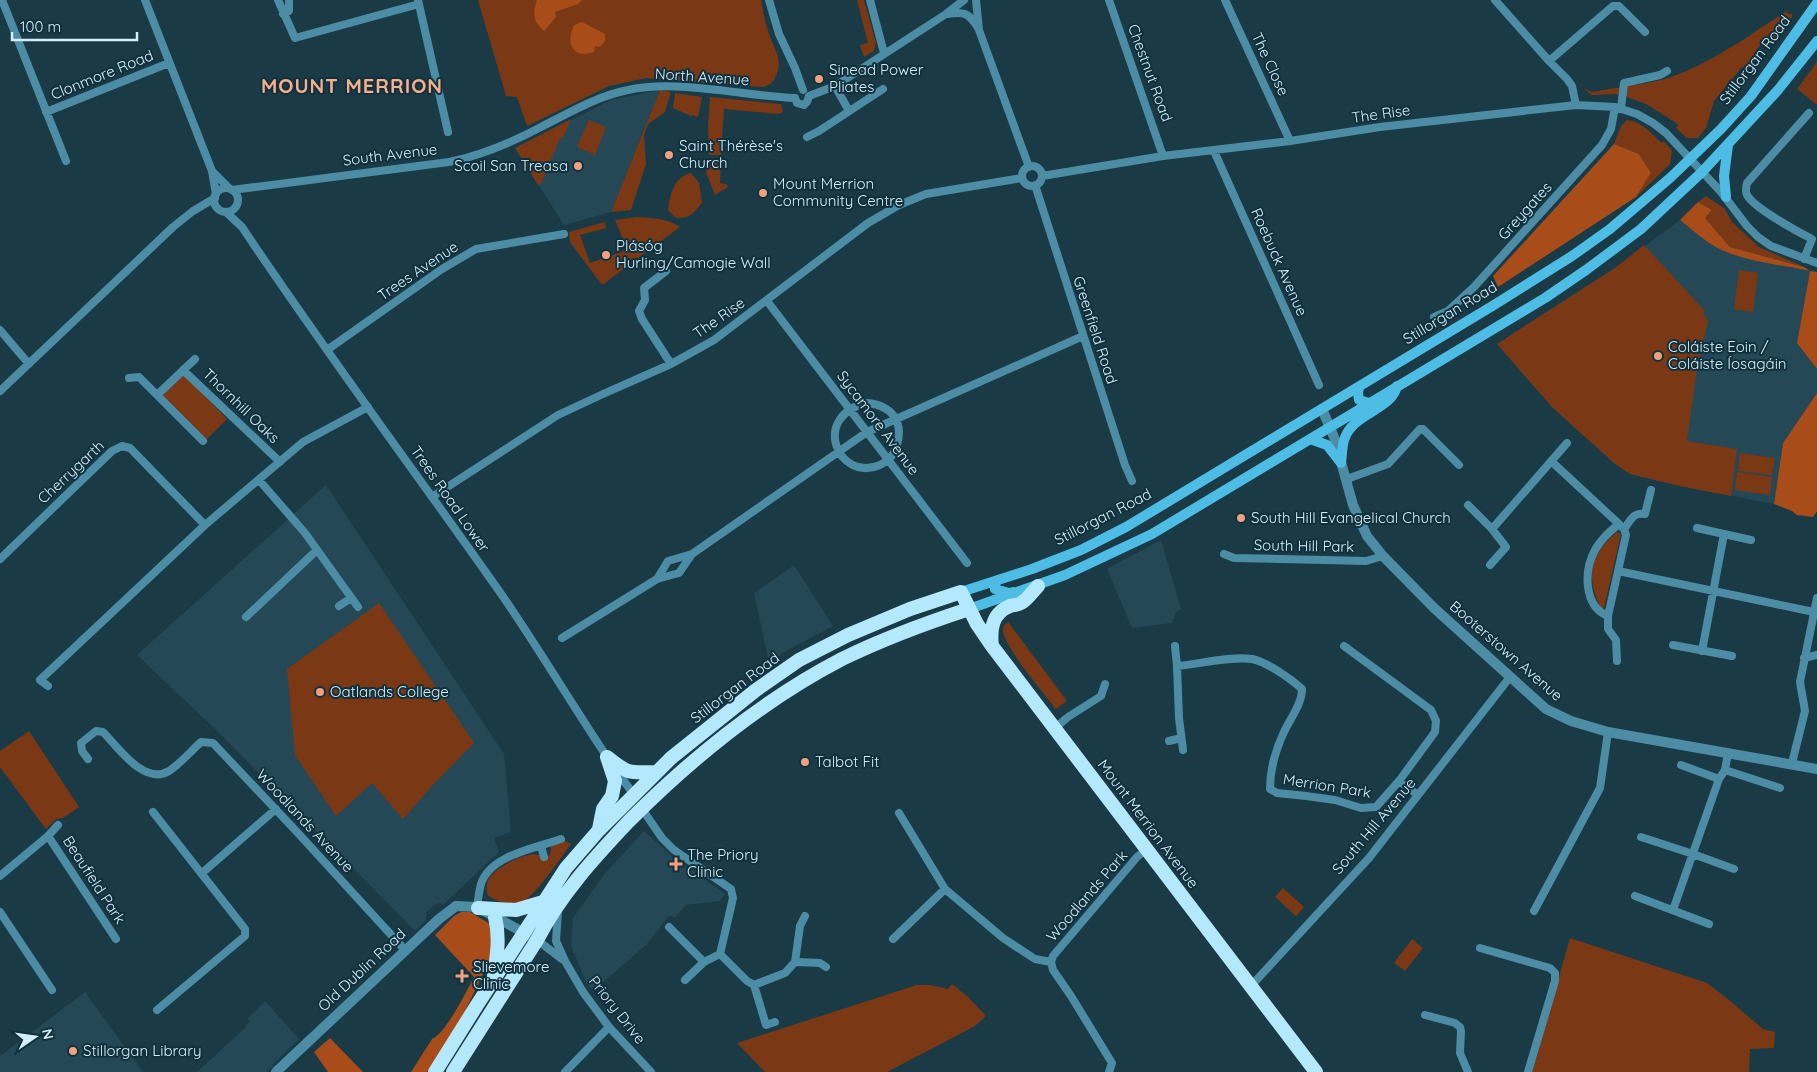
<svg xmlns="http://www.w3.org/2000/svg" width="1817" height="1072" viewBox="0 0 1817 1072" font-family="Quicksand,sans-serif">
<rect width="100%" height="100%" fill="#1a3a46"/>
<!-- built -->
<path fill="#244855" d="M 660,90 L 611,212 L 564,225 L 515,148 L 611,100 Z
M 1680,220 L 1706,241 L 1723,250 L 1750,259 L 1810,271 L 1797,343 L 1817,369 L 1817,393 L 1783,443 L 1774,504 L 1680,486 L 1630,474 L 1614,463 L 1552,407 L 1497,344 L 1615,268 Z
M 326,485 L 504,754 L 511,832 L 494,838 L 499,852 L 443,905 L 440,903 L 434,905 L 426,913 L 426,920 L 415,931 L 216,730 L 137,655 Z
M 1161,540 L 1181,609 L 1176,612 L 1172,623 L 1132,628 L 1107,569 Z
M 794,565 L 833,626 L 786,651 L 769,663 L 754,593 Z
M 644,831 L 673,857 L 725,894 L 720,901 L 686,905 L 675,917 L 669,916 L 646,945 L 593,991 L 586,982 L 571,945 L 573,918 L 606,872 Z
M 85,992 L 143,1072 L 0,1072 L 0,1056 Z
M 265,1001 L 299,1039 L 272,1065 L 273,1066 L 267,1072 L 197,1072 L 246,1027 L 245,1026 L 250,1021 L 247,1019 Z"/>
<!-- green -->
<path fill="#7b3815" d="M 478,0 L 761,0 C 763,11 765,23 769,34 C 775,52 784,59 775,78 C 772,84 769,85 763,87 L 646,78 L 609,86 L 527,126 L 517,97 L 506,96 Z
M 857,0 L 864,0 L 876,43 L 874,51 L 864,57 L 860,45 L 868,43 Z
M 1787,11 L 1788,14 L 1792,14 L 1792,17 L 1771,42 L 1768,43 L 1768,46 L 1762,43 L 1756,50 L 1758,52 L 1756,55 L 1758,57 L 1754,60 L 1754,62 L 1741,68 L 1714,101 L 1706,128 L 1698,138 L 1687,138 L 1676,128 L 1678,125 L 1675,122 L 1646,104 L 1630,98 L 1616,94 L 1592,95 L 1583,88 L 1592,92 C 1617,87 1644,85 1668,78 C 1709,65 1751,34 1787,11 Z
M 1817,62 L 1817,105 L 1797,89 Z
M 660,90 L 671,92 L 665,112 L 648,124 L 644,135 L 646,164 L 631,210 L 611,212 Z
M 675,93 L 702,97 L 698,117 L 692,115 L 691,116 L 673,108 Z
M 710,97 L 781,104 L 783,112 L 778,114 L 724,109 L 721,155 L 709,155 L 708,126 Z
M 571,119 L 563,138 L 560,138 L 541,184 L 538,185 L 515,148 Z
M 589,120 L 606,127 L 595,155 L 577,147 Z
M 1627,120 C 1640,120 1653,135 1662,143 L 1664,141 L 1672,151 L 1670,164 L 1636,197 L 1651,173 L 1639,154 L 1614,144 L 1621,126 Z
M 709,159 L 721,159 L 720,183 L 726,184 L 728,187 L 715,195 L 706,172 Z
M 691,173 L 699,183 L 702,203 C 694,213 689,219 676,218 L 668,210 C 670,194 674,177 691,173 Z
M 1706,196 L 1724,208 L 1733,223 L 1759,247 L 1804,267 L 1730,247 L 1705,218 L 1712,210 L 1698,202 Z
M 636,217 C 652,218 667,218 680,227 L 602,285 L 570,242 L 569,232 L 605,222 L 606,228 L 580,235 L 590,263 L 624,251 L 626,246 L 615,220 Z
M 1644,245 L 1705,311 L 1703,313 L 1708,321 L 1697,368 L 1687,441 L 1737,449 L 1731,496 L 1680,486 L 1630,474 L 1614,463 L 1552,407 L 1497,344 L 1615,268 Z
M 1739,270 L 1758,273 L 1753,312 L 1734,309 Z
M 183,374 L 227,419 L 206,440 L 163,396 L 165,391 Z
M 1740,453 L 1775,458 L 1772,475 L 1738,471 Z
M 1737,472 L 1772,477 L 1770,495 L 1735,490 Z
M 1617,532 L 1621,534 L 1604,608 L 1601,608 C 1585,577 1590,554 1617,532 Z
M 379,603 L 474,743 L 432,786 L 403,819 L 372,783 L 336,816 L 295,755 L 287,669 Z
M 1008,622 L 1067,701 L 1056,709 C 1046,696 1000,642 1003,628 C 1004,624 1006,624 1008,622 Z
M 29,731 L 79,807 L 63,818 L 56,819 L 46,829 L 0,767 L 0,751 Z
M 562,839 L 571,844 C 562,856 533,899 521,903 C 510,906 498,902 488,896 C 486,890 486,882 490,877 C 498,866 533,847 543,857 L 550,855 L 551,847 Z
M 1283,888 L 1304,907 L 1296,916 L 1275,897 Z
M 1570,938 L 1707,983 L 1729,1000 L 1763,1029 L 1775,1032 L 1774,1048 L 1750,1049 L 1749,1072 L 1532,1072 Z
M 1412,939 L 1423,948 L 1405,971 L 1394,963 Z
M 952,984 L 968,997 L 986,1016 L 975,1026 L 887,1072 L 765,1072 L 737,1043 L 917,985 L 930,985 L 948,989 Z"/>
<!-- forest -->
<path fill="#a84c1a" d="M 537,0 L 582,0 L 578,4 L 555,12 L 556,17 L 544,31 C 533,21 532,14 537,0 Z
M 582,22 L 605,34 L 605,41 L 600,47 L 595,46 L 594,52 C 573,59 565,44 574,25 Z
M 1614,144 L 1639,154 L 1651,173 L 1636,197 L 1498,287 L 1493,276 Z
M 1698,202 L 1712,210 L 1705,218 L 1730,247 L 1804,267 L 1810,271 L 1817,272 L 1817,369 L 1797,343 L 1810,271 C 1781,265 1751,262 1724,251 C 1707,244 1694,231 1680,220 Z
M 1817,393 L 1817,511 L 1813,517 L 1797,515 L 1792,511 L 1774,504 L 1783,443 Z
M 461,912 L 470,912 L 490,924 L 494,952 L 460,1021 L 427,1072 L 411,1072 L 432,1039 C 446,1033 466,992 474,977 L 435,935 L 454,916 Z
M 330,1038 L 363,1072 L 328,1072 L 314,1052 Z"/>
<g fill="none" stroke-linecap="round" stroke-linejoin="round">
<!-- minor -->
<path stroke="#4c8ca5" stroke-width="8" d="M 2,0 L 66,161
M 145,0 L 212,171 L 216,194
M 278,0 L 295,38 L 419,4
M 418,0 L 448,132
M 769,0 L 779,34 L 795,68 L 803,90
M 870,0 L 884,53
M 976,0 L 979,30 L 1029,167
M 1109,0 L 1163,156
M 1225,0 L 1290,141
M 1495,0 L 1549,61 L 1567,79 L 1572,86 L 1576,105
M 283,14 L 289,11 L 289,0
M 947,14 C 964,11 969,13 978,28
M 1549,61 L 1613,6 L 1619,6 L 1645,32
M 835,86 L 849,111
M 809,96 L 835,86 L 946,14 L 964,0
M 795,98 L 797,103 L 804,105 L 807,102 L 809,96
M 1621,108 L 1624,83 L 1660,75 L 1667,71
M 46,112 L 169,63
M 807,137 L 819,131 L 883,89
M 1214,151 L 1319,385
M1022 176a10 10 0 1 1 20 0a10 10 0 1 1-20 0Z
M 212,171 L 229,188
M 1042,176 L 1163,156 L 1290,141 L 1380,127 L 1576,105 L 1615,107 L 1637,114 L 1653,123 L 1666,133 L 1721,192 L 1747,226 L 1758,237 L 1771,246 L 1817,263
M 1035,185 L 1125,465 L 1132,481
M214 200a12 12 0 1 1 24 0a12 12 0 1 1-24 0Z
M 232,190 L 449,162 C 482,155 511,143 541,127 C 569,113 597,96 628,90 C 678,79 743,96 795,98
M 226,212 L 242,227 C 326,353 417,474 504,598 C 540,651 573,706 609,760
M 1804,259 L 1812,239 C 1798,232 1754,208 1747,195 C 1745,191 1746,187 1747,183 L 1809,113
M 666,271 L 644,288 L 645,300 L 639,311 L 642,319 L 671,364
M 767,301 L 967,563
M 1434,317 L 1448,311 L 1474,287 L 1602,145 L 1611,129 L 1615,107
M 0,330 L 29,364
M 327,350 L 442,269 L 476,249 L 564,234
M 183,370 L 280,462
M 129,378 L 139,377 L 203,441
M 0,391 L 173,227 L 193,211 L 215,198
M 157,395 L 195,359
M 867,403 C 891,405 904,421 897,445 C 895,454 888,461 880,465 C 838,483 810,416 867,403 Z
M 1551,461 L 1619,524
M 1347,479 L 1388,464 L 1420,429 L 1423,429 L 1459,465
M 259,480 L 305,533 L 358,607
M 432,497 L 558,415 L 603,394 L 671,364 L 714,340 L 868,223 L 899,205 L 926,194 L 1022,178
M 1468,505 L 1492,529 L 1506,547 L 1490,565
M 1697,528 L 1751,540
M 1492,529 L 1567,443
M 1224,554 L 1234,558 L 1366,561 L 1383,556
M 0,559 L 112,451 L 122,446 L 130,448 L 205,525
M 1618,571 L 1814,612
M 657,579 L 668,561 L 692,554 L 867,432 L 1083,336
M 339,606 L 351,598
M 1608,616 L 1626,535 L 1624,529
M 246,617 L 317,550
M 562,638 L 657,579 L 679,573 L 692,554
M 1673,645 L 1732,656
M 1175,646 L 1177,666
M 1702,651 L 1724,534
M 1804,658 L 1817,655
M 1617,661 L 1616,640 L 1608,629 L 1608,616 C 1583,606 1584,570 1595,550 C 1601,539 1610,531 1619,524 L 1624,529 C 1631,520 1633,512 1645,514 L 1651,490
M 48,686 L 40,680 L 205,525 L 303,442 L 368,407
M 1054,729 L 1068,717 L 1101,696 L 1105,684
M 1169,741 L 1181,738
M 1183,750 L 1179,718 L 1177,666 C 1200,664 1230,656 1252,659 C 1267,662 1291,679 1302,689 C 1302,704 1290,719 1284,732 C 1276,749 1270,770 1270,789 L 1277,793 L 1306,796 L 1335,800 L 1361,808 L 1376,807 L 1399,781 L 1435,732 L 1436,721 L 1431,710 L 1344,646
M 88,759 L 82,751 L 81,743 L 96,731 L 103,732 C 118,747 144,786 169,771 C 180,764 191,751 201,742 L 213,743 L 297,832 L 405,950
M 1792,763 L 1805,711 L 1800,682 L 1817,598
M 1681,765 L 1719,779
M 615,769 L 635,796
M 1725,770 L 1780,788
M 1399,781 L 1418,795
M 640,806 L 662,838 L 674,850 L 731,889 L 733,898 L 720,954 L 704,962 L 685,980
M 153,812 L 245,929 L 245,936 L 157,1010
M 899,813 L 945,889 L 1003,938 L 1035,959 L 1051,962
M 48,836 L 116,939
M 1641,837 L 1693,854 L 1734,869
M 541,846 L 544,857
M 202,873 L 276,809
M 0,876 L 48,836 L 58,825
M 1635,896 L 1709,924
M 477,907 C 478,900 479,891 481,884 C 490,855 536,848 561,839
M 1673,910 L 1719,779 L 1725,770 L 1728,753
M 558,911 L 556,941 L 565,961 L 583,992 L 609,1027 L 651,1072
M 1534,911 L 1600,788 L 1608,732
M 0,912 L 52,990
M 805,916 L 800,926 L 795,962 L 820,963 L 826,967
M 669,927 L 704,962
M 893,939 L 945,889
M 537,940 L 562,959
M 1480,948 L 1550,968 L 1555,973 L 1555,981 L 1528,1072
M 720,954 L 747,981 L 754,985
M 1251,986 L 1369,858 L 1510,677
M 1425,1015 L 1455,1023 L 1460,1027 L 1461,1031 L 1460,1053 L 1468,1072
M 775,1022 L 766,1025 L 754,985 L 785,973 L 795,962
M 565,1072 L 609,1027
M 1109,1072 L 1112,1063 L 1071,996 L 1053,970 L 1051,962 L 1053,956 L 1137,857 L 1147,849"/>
<!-- tertiary -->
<path stroke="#4c8ca5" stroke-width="10" d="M 1322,409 L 1334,437 L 1353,505 L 1367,536 L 1383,556 L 1434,608 L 1546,709 L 1571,721 L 1608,732 L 1817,769
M 276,1072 L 439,919 L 456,906 L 477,907 L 537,940"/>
<!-- secondary -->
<path stroke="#4dbde5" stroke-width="10" d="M 1726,197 L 1724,176 L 1728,145
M 1359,387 L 1358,393 L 1359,400 L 1369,403
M 1310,439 L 1327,445 L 1341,463
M 1341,463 C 1342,456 1342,447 1344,440 C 1353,412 1391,411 1397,386
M 996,581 L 995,589 L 1009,593 L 1013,592
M 961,592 L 1032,569 L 1081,550 L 1126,527 L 1494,305 L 1572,256 L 1610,229 L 1670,178 L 1721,129 L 1751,96 L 1817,3
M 969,609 L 1065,575 L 1152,534 L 1545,298 L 1586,270 L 1641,229 L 1702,172 L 1778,90 L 1817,41"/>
<!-- trunk -->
<path stroke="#b4e8fc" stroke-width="14" d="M 992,646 C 990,629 992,613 1010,606 C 1013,605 1018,605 1021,603 C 1027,600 1033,591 1038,586
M 607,757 C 628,774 629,773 656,772
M 599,829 L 603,809 L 612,796 L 615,781 L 607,757
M 478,908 L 516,910 L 543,902
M 494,975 C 497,955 500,937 495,917
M 435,1072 L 477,1005 L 566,868 L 599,830 L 671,758 L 756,690 L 799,660 L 848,635 L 910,609 L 961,592 L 977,624 L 992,646 L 1316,1072
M 453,1072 L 537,940 C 560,895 594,858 629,821 C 692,758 763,700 842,659 C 883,639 926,623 969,609"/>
</g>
<!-- markers -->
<g fill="#f1a17d" stroke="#0f303c" stroke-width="2">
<circle cx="819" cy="79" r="5"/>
<circle cx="669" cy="155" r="5"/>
<circle cx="578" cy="166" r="5"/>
<circle cx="763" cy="193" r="5"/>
<circle cx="606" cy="255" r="5"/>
<circle cx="1658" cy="356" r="5"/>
<circle cx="1241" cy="518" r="5"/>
<circle cx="320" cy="692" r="5"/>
<circle cx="805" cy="762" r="5"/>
<path d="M673.5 856.5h5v5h5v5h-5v5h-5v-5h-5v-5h5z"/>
<path d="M459.5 968.5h5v5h5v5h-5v5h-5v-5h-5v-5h5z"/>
<circle cx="73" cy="1051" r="5"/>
</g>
<g text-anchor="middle" stroke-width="4" stroke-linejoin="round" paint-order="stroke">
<!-- street labels -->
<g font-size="15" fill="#d4effb" stroke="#0f303c">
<text transform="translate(1755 60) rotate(-53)" y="5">Stillorgan Road</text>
<text transform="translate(1270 64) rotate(65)" y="5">The Close</text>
<text transform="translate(1150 73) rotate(70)" y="5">Chestnut Road</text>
<text transform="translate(102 75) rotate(-22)" y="5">Clonmore Road</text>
<text transform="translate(702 77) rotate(4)" y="5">North Avenue</text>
<text transform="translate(1381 114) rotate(-8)" y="5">The Rise</text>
<text transform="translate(390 155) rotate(-7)" y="5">South Avenue</text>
<text transform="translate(1525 211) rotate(-48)" y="5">Greygates</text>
<text transform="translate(1279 262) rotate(66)" y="5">Roebuck Avenue</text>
<text transform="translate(418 271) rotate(-34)" y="5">Trees Avenue</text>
<text transform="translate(1450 313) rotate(-31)" y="5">Stillorgan Road</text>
<text transform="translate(719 318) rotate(-35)" y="5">The Rise</text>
<text transform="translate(1095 330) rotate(72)" y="5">Greenfield Road</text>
<text transform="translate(241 406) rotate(44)" y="5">Thornhill Oaks</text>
<text transform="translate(878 423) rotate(53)" y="5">Sycamore Avenue</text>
<text transform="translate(71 472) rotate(-43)" y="5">Cherrygarth</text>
<text transform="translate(450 499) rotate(55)" y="5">Trees Road Lower</text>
<text transform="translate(1103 517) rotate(-27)" y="5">Stillorgan Road</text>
<text transform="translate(1304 546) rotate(1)" y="5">South Hill Park</text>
<text transform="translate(1506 651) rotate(41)" y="5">Booterstown Avenue</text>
<text transform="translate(735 688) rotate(-37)" y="5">Stillorgan Road</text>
<text transform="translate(1327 786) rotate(9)" y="5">Merrion Park</text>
<text transform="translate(305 821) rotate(47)" y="5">Woodlands Avenue</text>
<text transform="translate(1148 824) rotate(53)" y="5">Mount Merrion Avenue</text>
<text transform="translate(1374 826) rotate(-50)" y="5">South Hill Avenue</text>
<text transform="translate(94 880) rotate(57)" y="5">Beaufield Park</text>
<text transform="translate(1087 896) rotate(-49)" y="5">Woodlands Park</text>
<text transform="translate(362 970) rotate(-43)" y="5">Old Dublin Road</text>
<text transform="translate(617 1010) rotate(52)" y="5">Priory Drive</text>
</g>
<!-- poi labels -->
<g font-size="15" fill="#d4effb" stroke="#0f303c" text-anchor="start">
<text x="829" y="75">Sinead Power<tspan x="829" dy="17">Pliates</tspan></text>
<text x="679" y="151">Saint Thérèse's<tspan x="679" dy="17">Church</tspan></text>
<text x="568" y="171" text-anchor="end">Scoil San Treasa</text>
<text x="773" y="189">Mount Merrion<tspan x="773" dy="17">Community Centre</tspan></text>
<text x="616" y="251">Plásóg<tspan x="616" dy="17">Hurling/Camogie Wall</tspan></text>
<text x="1668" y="352">Coláiste Eoin /<tspan x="1668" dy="17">Coláiste Íosagáin</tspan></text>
<text x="1251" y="523">South Hill Evangelical Church</text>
<text x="330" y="697">Oatlands College</text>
<text x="815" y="767">Talbot Fit</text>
<text x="687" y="860">The Priory<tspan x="687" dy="17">Clinic</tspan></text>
<text x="473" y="972">Slievemore<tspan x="473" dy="17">Clinic</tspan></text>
<text x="83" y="1056">Stillorgan Library</text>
</g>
<!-- district labels -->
<g font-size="20" font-weight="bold" letter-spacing="1" fill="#f8ad8b" stroke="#0f303c">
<text x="352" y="93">MOUNT MERRION</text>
</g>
</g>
<!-- north arrow -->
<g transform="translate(35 1037) rotate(77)" stroke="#0f303c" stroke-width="4" paint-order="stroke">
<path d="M0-4L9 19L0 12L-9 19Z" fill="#d4effb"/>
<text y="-8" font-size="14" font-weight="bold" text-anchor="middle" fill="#d4effb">N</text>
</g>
<!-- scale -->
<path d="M12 32v8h125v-8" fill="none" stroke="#d4effb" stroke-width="2.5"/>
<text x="20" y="32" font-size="15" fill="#d4effb" stroke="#0f303c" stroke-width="4" paint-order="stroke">100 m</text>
</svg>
